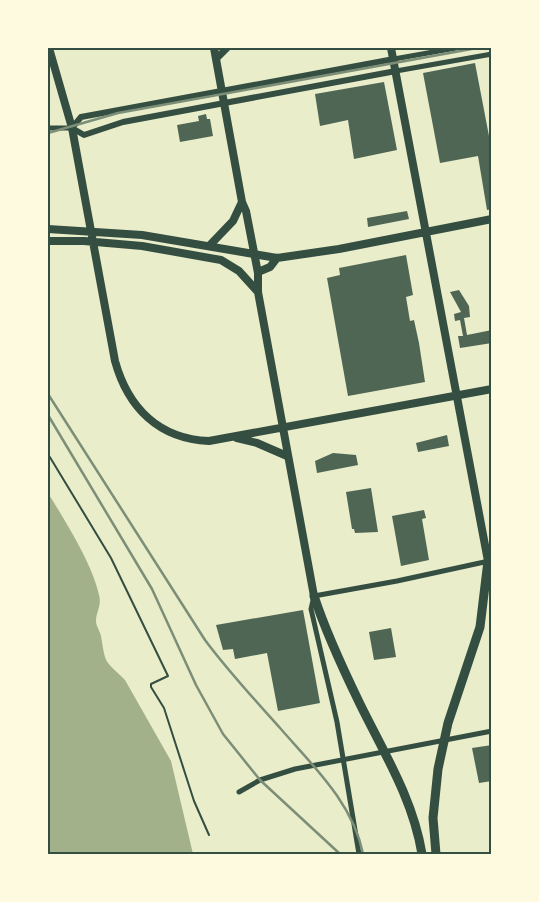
<svg xmlns="http://www.w3.org/2000/svg" width="539" height="902" viewBox="0 0 539 902" font-family="Signika,sans-serif">
<rect width="100%" height="100%" fill="#e9edc9"/>
<!-- water -->
<path fill="#a3b18a" d="M 48,493 C 64,519 93,565 99,595 C 102,605 96,612 96,621 C 96,626 100,631 101,636 C 106,666 104,659 125,680 L 171,761 L 193,854 L 48,854 Z"/>
<!-- building -->
<path fill="#4f6655" d="M 475,63 L 489,136 L 492,135 L 492,209 L 487,210 L 478,156 L 440,163 L 423,73 Z
M 384,82 L 397,150 L 354,159 L 348,120 L 320,126 L 315,94 Z
M 206,114 L 207,119 L 210,119 L 213,136 L 180,142 L 177,125 L 199,121 L 198,116 Z
M 407,211 L 409,219 L 368,227 L 367,218 Z
M 406,255 L 413,295 L 406,297 L 410,321 L 414,320 L 419,343 L 425,382 L 348,396 L 327,278 L 340,275 L 339,268 Z
M 459,290 L 469,306 L 470,317 L 464,318 L 467,335 L 492,330 L 492,343 L 460,348 L 458,336 L 463,336 L 460,320 L 455,321 L 454,314 L 461,312 L 450,292 Z
M 447,435 L 449,446 L 418,452 L 416,443 Z
M 333,453 L 356,455 L 358,465 L 317,473 L 315,461 Z
M 371,488 L 378,532 L 355,533 L 354,529 L 352,529 L 346,492 Z
M 424,510 L 426,518 L 422,519 L 429,560 L 401,566 L 392,516 Z
M 303,610 L 320,703 L 278,711 L 267,653 L 235,659 L 233,649 L 223,650 L 216,625 Z
M 391,628 L 396,657 L 374,660 L 369,632 Z
M 492,745 L 492,781 L 479,783 L 472,748 Z"/>
<g fill="none" stroke-linecap="round" stroke-linejoin="round">
<!-- path -->
<path stroke="#344e41" stroke-width="2" d="M 48,454 L 111,558 L 168,676 L 151,684 L 151,687 L 164,708 L 194,801 L 209,835"/>
<!-- minor -->
<path stroke="#344e41" stroke-width="5" d="M 394,59 L 456,48
M 396,71 L 492,54
M 48,128 L 72,128
M 239,792 L 260,780 L 295,769 L 492,731
M 359,854 L 337,722 L 311,609 L 314,596 L 397,581 L 489,561"/>
<!-- tertiary -->
<path stroke="#344e41" stroke-width="6" d="M 394,59 L 81,117 L 72,128 L 84,135 L 123,122 L 396,71"/>
<!-- secondary -->
<path stroke="#344e41" stroke-width="7" d="M 216,59 L 227,48"/>
<!-- primary -->
<path stroke="#344e41" stroke-width="8" d="M 49,48 L 72,128 L 115,361 C 128,408 159,439 209,441 L 492,389
M 214,48 L 242,202 L 246,211 L 258,273 L 258,292 L 314,596
M 391,48 L 488,561
M 48,229 L 142,235 L 277,258 L 339,249 L 492,219
M 48,241 L 84,241 L 142,246 L 221,260 L 239,271 L 258,292
M 210,245 L 233,221 L 242,202
M 258,272 L 270,267 L 277,258
M 237,438 L 257,443 L 287,456"/>
<!-- motorway -->
<path stroke="#344e41" stroke-width="9" d="M 314,596 C 326,633 343,669 360,704 C 384,753 413,799 422,854
M 436,854 L 433,818 L 438,769 L 448,723 L 480,627 L 488,561"/>
<!-- rail -->
<path stroke="#7c8e77" stroke-width="2.5" d="M 48,133 L 118,113 L 477,48
M 48,394 L 205,640 C 228,671 254,699 280,728 C 313,766 353,803 363,854
M 48,415 L 152,589 L 196,685 L 223,734 L 260,780 L 340,854"/>
</g>
<!-- border -->
<rect width="539" height="902" fill="none" stroke="#fefae0" stroke-width="98"/>
<rect x="49" y="49" width="441" height="804" fill="none" stroke="#344e41" stroke-width="2"/>
</svg>
